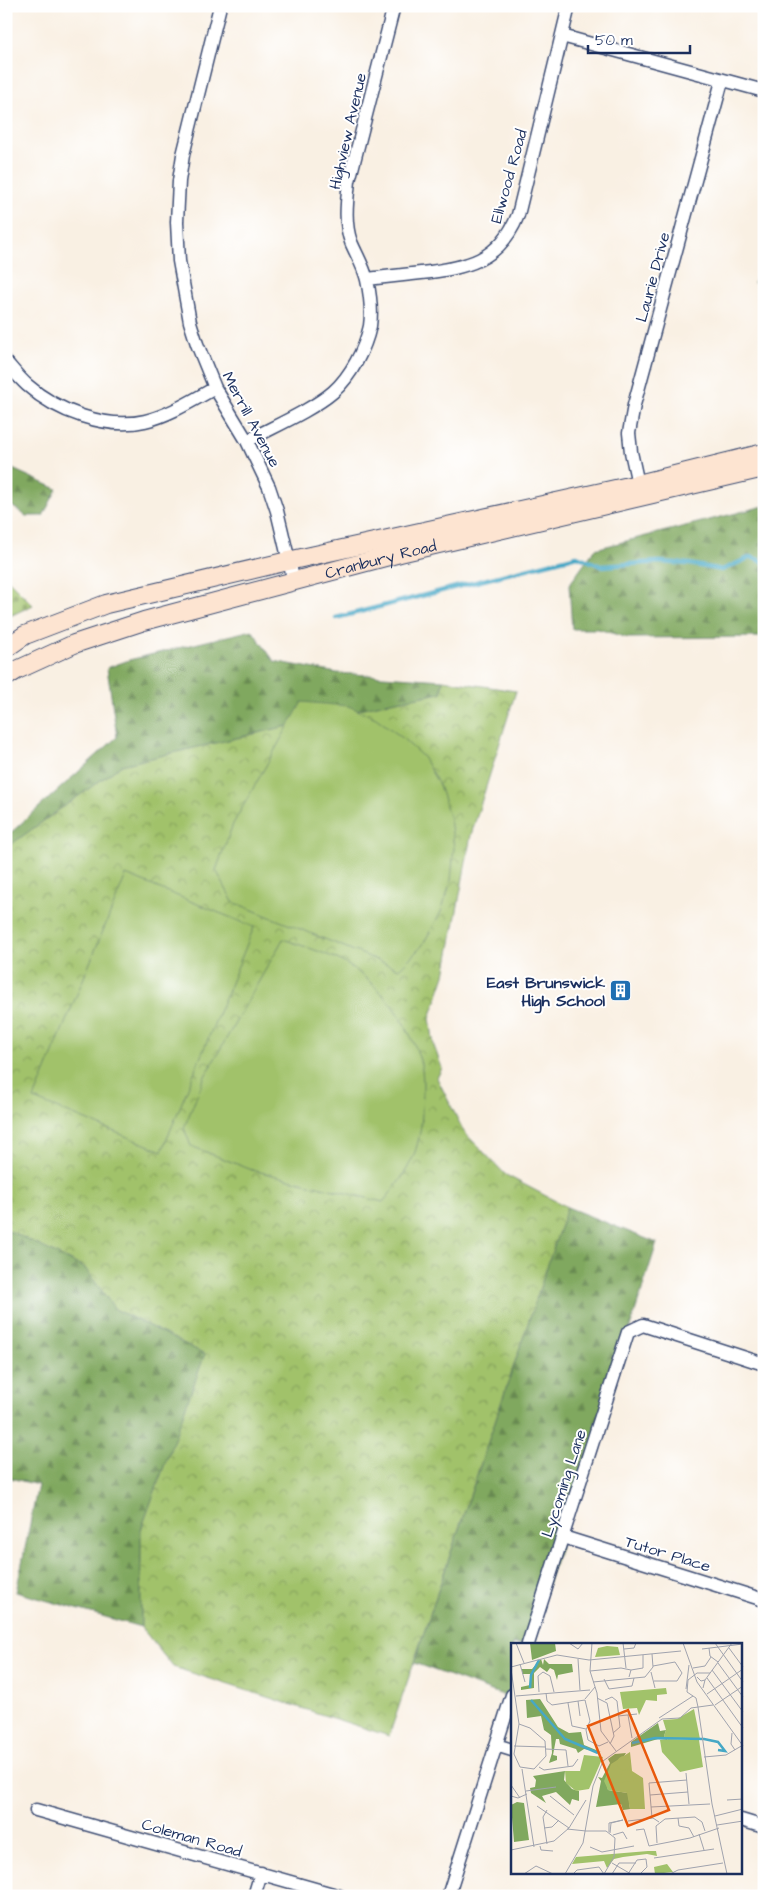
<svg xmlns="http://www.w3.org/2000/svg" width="770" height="1902" viewBox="0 0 770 1902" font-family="'Architects Daughter',sans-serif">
<defs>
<pattern id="forest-firs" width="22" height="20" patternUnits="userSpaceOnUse" patternTransform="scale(1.25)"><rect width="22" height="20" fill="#80a85e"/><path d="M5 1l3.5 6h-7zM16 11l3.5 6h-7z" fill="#688951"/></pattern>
<pattern id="cemetery-stones" width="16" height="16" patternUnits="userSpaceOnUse" patternTransform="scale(1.25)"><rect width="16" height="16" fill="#a1c26a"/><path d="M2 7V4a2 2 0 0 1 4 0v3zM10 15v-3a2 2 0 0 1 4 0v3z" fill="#829e5a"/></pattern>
<pattern id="park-crowns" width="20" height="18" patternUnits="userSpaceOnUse" patternTransform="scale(1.25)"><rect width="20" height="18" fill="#a1c26a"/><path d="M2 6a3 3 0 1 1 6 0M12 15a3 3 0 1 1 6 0" fill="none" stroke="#829e5a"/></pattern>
</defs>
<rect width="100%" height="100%" fill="#fff"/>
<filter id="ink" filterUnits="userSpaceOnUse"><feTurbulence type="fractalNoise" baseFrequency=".02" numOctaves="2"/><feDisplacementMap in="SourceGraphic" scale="10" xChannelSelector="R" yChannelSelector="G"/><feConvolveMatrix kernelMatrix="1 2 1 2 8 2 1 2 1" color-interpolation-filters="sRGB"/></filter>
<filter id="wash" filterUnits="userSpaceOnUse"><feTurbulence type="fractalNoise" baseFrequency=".0096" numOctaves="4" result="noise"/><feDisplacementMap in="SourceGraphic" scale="20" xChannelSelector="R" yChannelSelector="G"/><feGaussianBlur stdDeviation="1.12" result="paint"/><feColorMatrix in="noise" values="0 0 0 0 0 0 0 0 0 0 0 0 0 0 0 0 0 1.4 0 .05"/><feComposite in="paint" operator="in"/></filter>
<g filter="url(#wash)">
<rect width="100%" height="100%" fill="#f9f0e3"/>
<!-- forest -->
<path fill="url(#forest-firs)" stroke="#4e6c5e" d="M 764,250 L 764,285 L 754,283 Z
M 6,466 L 57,489 L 43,516 L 26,516 L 6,502 Z
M 764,506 L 764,637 L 628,638 L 598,629 L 572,629 L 569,585 L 595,549 Z
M 252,630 L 274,661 L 337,673 L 443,680 L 441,693 L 386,703 L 122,765 L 6,848 L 6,837 L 117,737 L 107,668 L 129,660 Z
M 567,1207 L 657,1243 L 529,1644 L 512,1644 L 511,1698 L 414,1663 Z
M 6,1229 L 85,1268 L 115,1309 L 205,1354 L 141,1530 L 141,1627 L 16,1592 L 38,1485 L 6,1477 Z"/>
<!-- cemetery -->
<path fill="url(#cemetery-stones)" stroke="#5e7864" d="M 6,578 L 33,605 L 6,618 Z"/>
<!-- park -->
<path fill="url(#park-crowns)" stroke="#5e7864" d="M 443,680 L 516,691 L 471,835 L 445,975 L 430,1018 L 434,1046 L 442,1068 L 437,1078 L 464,1132 L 506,1175 L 567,1207 L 389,1736 L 173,1667 L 141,1627 L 141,1530 L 205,1354 L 115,1309 L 85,1268 L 6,1229 L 6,848 L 122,765 L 386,703 L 441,693 Z"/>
<!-- pitch -->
<path fill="#a1c26a" stroke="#5e7864" d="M 302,702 L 348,706 L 376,718 L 400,736 L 423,757 L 439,785 L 450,819 L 454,847 L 451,881 L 441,912 L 422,946 L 399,969 L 233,902 L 216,870 L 233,824 Z
M 126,875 L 254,927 L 162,1151 L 34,1099 Z
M 283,939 C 305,947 335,955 354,969 C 385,991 411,1026 421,1064 C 424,1078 423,1095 422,1110 C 422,1124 419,1141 414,1155 C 406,1173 395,1188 383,1202 L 252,1170 L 191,1146 L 184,1128 L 205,1076 Z"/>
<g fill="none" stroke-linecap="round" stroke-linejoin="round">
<!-- stream -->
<path stroke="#46a8c6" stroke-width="4.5" d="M 336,618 L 577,556 L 601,566 L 660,562 L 689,564 L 722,570 L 751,557 L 764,562"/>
</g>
</g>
<g filter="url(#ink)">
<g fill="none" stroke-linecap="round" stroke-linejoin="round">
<defs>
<path id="street" d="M 220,6 L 183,155 L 179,181 L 177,222 L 179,261 L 190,322 L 197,344 L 215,388 L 247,441 L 269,487 L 277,511 L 294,582
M 562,36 L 764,91
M 367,279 C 385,277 403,275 421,273 C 466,268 500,261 518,215 L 569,6
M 6,362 C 13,370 19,378 27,385 C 56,411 106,430 145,421 C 170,415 193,400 215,388
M 247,441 C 273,427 312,410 333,392 C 351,376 365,349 370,326 C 372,312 370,294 367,280 C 364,267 356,254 351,242 C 344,223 347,201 349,181 L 394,6
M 638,484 L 631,452 L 629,433 L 634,405 L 722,81
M 563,1537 L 764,1600
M 528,1644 L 628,1332 L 643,1325 L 764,1364
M 496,1745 L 512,1750
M 36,1810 L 340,1896
M 741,1820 L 764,1827
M 254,1896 L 261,1873
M 448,1896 L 512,1695"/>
<g id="secondary">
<path d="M 6,648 L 25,635 L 106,604 L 288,561 L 638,484 L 764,453"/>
<path id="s1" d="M 6,677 L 17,670 L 74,644 L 144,621 L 400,553 L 764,468"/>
</g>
</defs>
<!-- street casing -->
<use href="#street" stroke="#3c4c72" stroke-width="15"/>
<!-- secondary casing -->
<use href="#secondary" stroke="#3c4c72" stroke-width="20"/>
<!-- street -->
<use href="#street" stroke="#fff" stroke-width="12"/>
<!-- secondary -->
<use href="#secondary" stroke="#fde4d1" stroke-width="18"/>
</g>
</g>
<!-- icons -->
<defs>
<symbol id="building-square" viewBox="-11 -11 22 22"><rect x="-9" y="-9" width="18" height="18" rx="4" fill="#1f6fb2" stroke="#fff"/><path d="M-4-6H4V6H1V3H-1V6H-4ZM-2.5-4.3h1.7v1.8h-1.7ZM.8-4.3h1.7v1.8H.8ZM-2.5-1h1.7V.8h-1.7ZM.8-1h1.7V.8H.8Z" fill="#fff"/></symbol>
</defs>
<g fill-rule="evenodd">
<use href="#building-square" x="608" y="978" width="25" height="25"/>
</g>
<g text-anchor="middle" stroke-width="4" stroke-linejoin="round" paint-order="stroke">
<!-- street labels -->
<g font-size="16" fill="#1b2f5e" stroke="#fff">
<text transform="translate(347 131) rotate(-77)" y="6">Highview Avenue</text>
<text transform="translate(508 176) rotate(-74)" y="6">Ellwood Road</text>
<text transform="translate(652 277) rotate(-75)" y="6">Laurie Drive</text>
<text transform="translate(252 419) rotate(62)" y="6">Merrill Avenue</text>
<text dy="6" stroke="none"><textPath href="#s1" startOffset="394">Cranbury Road</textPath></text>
<text transform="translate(563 1483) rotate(-72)" y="6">Lycoming Lane</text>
<text transform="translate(668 1553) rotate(17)" y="6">Tutor Place</text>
<text transform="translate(192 1837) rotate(16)" y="6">Coleman Road</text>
</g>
<!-- poi labels -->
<g font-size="16" font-weight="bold" fill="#1b2f5e" stroke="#fff" text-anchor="end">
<text x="605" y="988">East Brunswick<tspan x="605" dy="18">High School</tspan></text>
</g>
</g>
<!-- overview -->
<g transform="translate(511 1643)">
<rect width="231" height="231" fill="#f9f0e3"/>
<path d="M 96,3 L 107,4 L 109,12 L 84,14 L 87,5 ZM 183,66 L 189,96 L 157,97 L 153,93 L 155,87 L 152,77 L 166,76 ZM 137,208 L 145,208 L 146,213 L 136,211 L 112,214 L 103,216 L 96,225 L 93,218 L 61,221 L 65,214 Z" fill="#a1c26a"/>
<path d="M 19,0 L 44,0 L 45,8 L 21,17 ZM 30,16 L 32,22 L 33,16 L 38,21 L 61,21 L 62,29 L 47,32 L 46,37 L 43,27 L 39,25 L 36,29 L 29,24 L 23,30 L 23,45 L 10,47 L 10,44 L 19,42 L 19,31 L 11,31 L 11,26 L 21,26 ZM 29,56 L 47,84 L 58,90 L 70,89 L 73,102 L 90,109 L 73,106 L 67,110 L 65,106 L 49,101 L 48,96 L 45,96 L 42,112 L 46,113 L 46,117 L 38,120 L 41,110 L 40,92 L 33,87 L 30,73 L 16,75 L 15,57 ZM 147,80 L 149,88 L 155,87 L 153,93 L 157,97 L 147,96 L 120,104 L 120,99 ZM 115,110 L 96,141 L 97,147 L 117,150 L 119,166 L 112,167 L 110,161 L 85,164 L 90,138 L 87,134 L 91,135 L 99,120 L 97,116 L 104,111 ZM 54,128 L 53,137 L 61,146 L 68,148 L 68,158 L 61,156 L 59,162 L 45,149 L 31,153 L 35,160 L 20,150 L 19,145 L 24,144 L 25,137 L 22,133 ZM 6,159 L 13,160 L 18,197 L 3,199 L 0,162 Z" fill="#80a85e"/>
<path d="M 73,112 L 92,114 L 78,146 L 65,148 L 55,140 L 54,128 L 69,128 Z" fill="#a1c26a"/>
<path d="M 155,45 L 156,51 L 146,52 L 146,58 L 135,57 L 128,72 L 126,65 L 112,66 L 109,49 ZM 149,97 L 188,97 L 192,124 L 169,129 L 151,109 ZM 119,109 L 121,128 L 132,135 L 134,166 L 119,166 L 116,150 L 97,147 L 93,138 L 100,121 ZM 156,221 L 162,229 L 144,231 L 143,224 Z" fill="#a1c26a"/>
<path d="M106 120a7 7 0 1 1 14 0a7 7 0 1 1-14 0ZM 102,127 L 110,127 L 110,135 L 112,127 L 119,128 L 123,138 L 102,140 Z" fill="#a1c26a"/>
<path fill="none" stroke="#46a8c6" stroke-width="2.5" d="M 19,45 L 20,32 L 28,17M 20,57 L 54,96 L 87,110M 121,100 L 144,95 L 193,96 L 207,99 L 214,108 L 207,107"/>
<path fill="none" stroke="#a0a3ae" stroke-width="1" d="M 5,0 L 13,20M 58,0 L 67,6 L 72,0M 81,0 L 79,28 L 86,50 L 90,88 L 105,108M 112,0 L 115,25M 172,0 L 186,39 L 232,103M 204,0 L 232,39M 198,5 L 199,13 L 207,19M 218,5 L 232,24M 113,6 L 123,5 L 125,0M 191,6 L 232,1M 67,16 L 69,47M 207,20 L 232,54M 9,21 L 14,39M 142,23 L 164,19 L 171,30 L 166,38 L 143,38M 0,24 L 46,12 L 78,17 L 170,8M 182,25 L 194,23 L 200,14M 0,26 L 8,81 L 3,111 L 9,124 L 23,126 L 35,113 L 34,98 L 19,85 L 8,81M 201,27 L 232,69M 79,28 L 110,25 L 120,27M 140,29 L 144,45M 118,34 L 120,27 L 132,25 L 132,12M 186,34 L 190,38 L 194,37 L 192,45M 196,35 L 232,85M 93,36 L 98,46 L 121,43 L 123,35M 194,37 L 221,0M 82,39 L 134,34 L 142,24 L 141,11M 175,46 L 178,22M 28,49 L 27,33 L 32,29 L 39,33 L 43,49M 35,50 L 36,58 L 41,62 L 74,57M 196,51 L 232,26M 5,53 L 79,47M 86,55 L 96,60 L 103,93 L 99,101M 74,56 L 84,44M 74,57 L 79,78 L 75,87 L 77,97 L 88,103 L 97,99M 94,57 L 101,54 L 106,58 L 109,84 L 102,90M 67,58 L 69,73M 57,60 L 61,83 L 75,86M 204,62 L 232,43M 187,64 L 201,161 L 216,231M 187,64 L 185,55 L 176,49 L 177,37 L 186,30 L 199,30M 117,72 L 121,95M 107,73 L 126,71M 148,75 L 182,53M 221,90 L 220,101 L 224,107M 3,103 L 35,104M 35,106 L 55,107 L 57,123M 193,114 L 215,112 L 232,102M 28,124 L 33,127 L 62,123 L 67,116M 11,126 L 23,204M 175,130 L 178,161M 0,142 L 9,155M 15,148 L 45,144M 139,152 L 177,149M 0,153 L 7,155 L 16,151M 39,153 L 63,172M 216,157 L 232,156M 26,163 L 58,185M 140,164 L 199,161M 204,173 L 232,166M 141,175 L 138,140 L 176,137M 167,175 L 168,183 L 178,185 L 183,194M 117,178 L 142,175 L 148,179M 206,182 L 232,178M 33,185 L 41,184 L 48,177M 56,186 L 75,188M 125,187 L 133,186 L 138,203 L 179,195 L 208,185M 75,188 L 95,188 L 104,195 L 103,214 L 93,231M 98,189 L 98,180 L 112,177 L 100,180 L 99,190M 188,191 L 193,207M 102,192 L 112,189 L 116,196M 146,200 L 145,183 L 154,176 L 184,174 L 191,179 L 194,188M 36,201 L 32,174 L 36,167M 29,203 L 30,207 L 42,208M 79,204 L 91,209 L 123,203M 0,207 L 43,198 L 58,185 L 75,157M 143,215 L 203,206M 101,220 L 120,231M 13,231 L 25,223 L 42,231M 54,231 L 72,200 L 82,143 L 92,118 L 151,76 L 169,75 L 180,65 L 202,62M 62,231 L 66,227 L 88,224 L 93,231M 101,231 L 108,220 L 125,220M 117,231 L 126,217 L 135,216 L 136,224 L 129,231M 159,231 L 167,227 L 212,220"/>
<path fill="#e8590c" fill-opacity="0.15" stroke="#e8590c" stroke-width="2.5" d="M 117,67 L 158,167 L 117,183 L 77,83 Z"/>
<rect width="231" height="231" fill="none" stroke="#1b2f5e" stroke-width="2.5"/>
</g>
<!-- margin -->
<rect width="770" height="1902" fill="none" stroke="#fff" stroke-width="25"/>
<!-- scale -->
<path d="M588 45v8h102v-8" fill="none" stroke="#1b2f5e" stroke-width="2.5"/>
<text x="595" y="45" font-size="15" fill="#1b2f5e" stroke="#ffffff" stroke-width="4" paint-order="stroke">50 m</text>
</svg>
